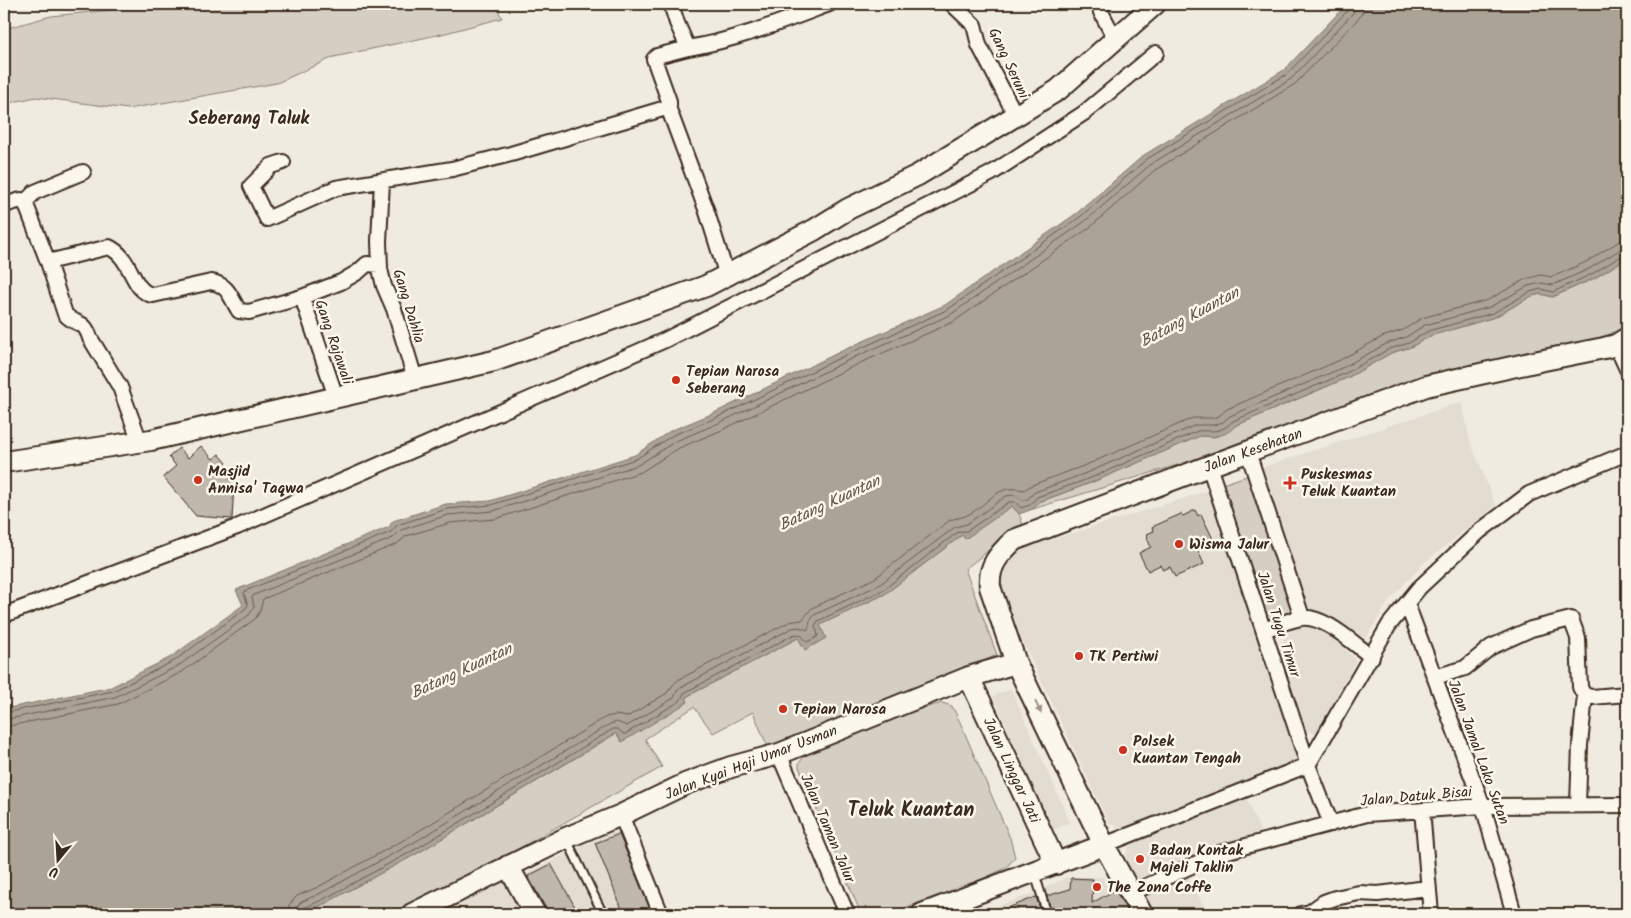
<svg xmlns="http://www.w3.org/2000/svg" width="1631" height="918" viewBox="0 0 1631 918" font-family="Kalam,sans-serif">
<rect width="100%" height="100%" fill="#f0ebe0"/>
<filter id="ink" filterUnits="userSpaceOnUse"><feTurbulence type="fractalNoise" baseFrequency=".02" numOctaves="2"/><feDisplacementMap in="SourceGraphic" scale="10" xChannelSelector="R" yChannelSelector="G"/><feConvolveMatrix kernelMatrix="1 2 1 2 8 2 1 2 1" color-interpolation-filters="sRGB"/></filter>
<g filter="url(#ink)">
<!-- built -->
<path fill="#e2dcd1" d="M 1462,402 L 1470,441 L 1496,506 L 1424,563 L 1389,601 L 1366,638 L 1300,603 L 1257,469 Z
M 1210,490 L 1297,755 L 1292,765 L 1283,770 L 1125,828 L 1109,823 L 996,585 L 1004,566 L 1017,553 L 1025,548 Z
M 1314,626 L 1330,633 L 1356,660 L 1325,726 L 1319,732 L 1314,733 L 1304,729 L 1302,725 L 1276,648 L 1293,629 Z
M 1011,689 L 1070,822 L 1053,830 L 993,696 Z
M 1247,799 L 1262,836 L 1181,864 L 1208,914 L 1153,914 L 1128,866 L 1126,856 L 1129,845 L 1133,839 Z
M 619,831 L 623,836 L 654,914 L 544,914 L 523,875 L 609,833 Z
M 1068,877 L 1101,877 L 1112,882 L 1122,893 L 1133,914 L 974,914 L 1032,894 Z
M 505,878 L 525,914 L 434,914 Z"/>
<!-- green -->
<path fill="#d5cec3" stroke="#887c70" d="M 130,4 L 495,4 L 502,18 L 442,34 L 334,57 L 277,83 L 128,109 L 36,97 L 4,104 L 4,29 L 51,16 L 121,9 Z
M 1627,258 L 1627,325 L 1595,342 L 1243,445 L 1033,509 L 1039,502 L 1093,482 L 1200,436 L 1215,437 L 1235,426 L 1349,377 L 1391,353 L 1411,347 L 1430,336 L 1495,317 L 1531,296 L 1541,294 L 1553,297 L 1595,278 Z
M 1253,474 L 1298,612 L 1264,623 L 1219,485 Z
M 1012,506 L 1019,514 L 1024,528 L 998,543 L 965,569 L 997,655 L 884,704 L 771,749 L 766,743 L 753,712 L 713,733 L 694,707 L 645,739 L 662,767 L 453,886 L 398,914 L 301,914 L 326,903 L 418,853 L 617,733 L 622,742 L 686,697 L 798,638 L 825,638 L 820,625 L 885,594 L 962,535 L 965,539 Z
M 942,703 L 952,706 L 959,720 L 1010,838 L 1015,857 L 1006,868 L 967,886 L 887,914 L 863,914 L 859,909 L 799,767 L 799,763 L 806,754 L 916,710 Z"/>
<!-- water -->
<path fill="#aca397" stroke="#7f7367" d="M 1347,4 L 1627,4 L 1627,258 L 1595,278 L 1552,297 L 1541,294 L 1532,296 L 1495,317 L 1430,336 L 1411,347 L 1391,353 L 1349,377 L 1235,426 C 1226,437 1213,437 1200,436 L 1093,482 L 1039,502 L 1033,509 L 1019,514 L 1012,506 L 965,539 L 962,535 L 885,594 L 820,625 L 826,638 L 805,650 L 798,638 L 686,697 L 688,702 L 622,742 L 616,733 L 418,853 L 326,903 L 301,914 L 4,914 L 4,709 L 111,687 L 171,657 L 243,605 L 236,590 L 389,527 L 393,521 L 446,504 L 490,501 L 635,455 L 670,431 L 714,413 L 850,347 L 945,305 L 1077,213 L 1144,155 L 1284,70 Z"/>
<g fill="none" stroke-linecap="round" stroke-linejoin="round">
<!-- shore -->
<path stroke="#685a4e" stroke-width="1" d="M 4,713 L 113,691 L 174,661 L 245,609 L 248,605 L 244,594 L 245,591 L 391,532 L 397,525 L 447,509 L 491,505 L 636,459 L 673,435 L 716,418 L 852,352 L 947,310 L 1080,217 L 1147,159 L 1287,74 L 1349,9 L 1350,4
M 4,720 L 115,697 L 178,666 L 249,615 L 254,607 L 252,597 L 254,595 L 393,538 L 401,530 L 448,515 L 493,511 L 638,465 L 676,441 L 719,423 L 855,357 L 950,315 L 1084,222 L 1151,164 L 1291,79 L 1353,13 L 1356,4
M 4,727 L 118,704 L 182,672 L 255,619 L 260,611 L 263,599 L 397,544 L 406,536 L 450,523 L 495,519 L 641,472 L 679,448 L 722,430 L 858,364 L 953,322 L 1089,228 L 1155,170 L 1295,84 L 1359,18 L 1363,11 L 1364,4
M 288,914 L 289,905 L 297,896 L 318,887 L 409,837 L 606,717 L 616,715 L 627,717 L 667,693 L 673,685 L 678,680 L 789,622 L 802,620 L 812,608 L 875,578 L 950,520 C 955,518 961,518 965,516 C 989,506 994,483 1024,490 L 1032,485 L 1086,465 L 1193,418 L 1213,418 L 1219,416 L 1227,409 L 1340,360 L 1382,337 L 1403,330 L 1422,318 L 1488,300 L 1526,279 L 1541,275 L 1552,277 L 1586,262 L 1618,242 L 1627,241
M 295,914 L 296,908 L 301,902 L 321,893 L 413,843 L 610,724 L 617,722 L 627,726 L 674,698 L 677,691 L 682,687 L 792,628 L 799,627 L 808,630 L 810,621 L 814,615 L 879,585 L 955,527 L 967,524 L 1006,496 L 1014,495 L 1023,500 L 1026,500 L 1035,492 L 1089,472 L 1196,425 L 1214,425 L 1223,422 L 1230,416 L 1344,367 L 1386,344 L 1406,337 L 1425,325 L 1490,307 L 1528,286 L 1541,283 L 1553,285 L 1589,269 L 1621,249 L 1627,248
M 301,914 L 304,908 L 324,899 L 416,849 L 613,729 L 618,729 L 623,734 L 625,734 L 680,701 L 684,693 L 795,634 L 801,635 L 807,642 L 817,637 L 818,635 L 815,626 L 818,621 L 883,590 L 958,532 L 967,531 L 1009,502 L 1015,502 L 1021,508 L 1030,505 L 1037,497 L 1091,478 L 1198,431 C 1215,430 1219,434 1233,421 L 1346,373 L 1389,349 L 1409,343 L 1428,331 L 1493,313 L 1530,292 L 1541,289 L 1553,292 L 1592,274 L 1623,255 L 1627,254"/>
</g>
<!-- building -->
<path fill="#c0b8ad" stroke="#3b2a1e" d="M 201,446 L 213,459 L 219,454 L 227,463 L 221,468 L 234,484 L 232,519 L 196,516 L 163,477 L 176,466 L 169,457 L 179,448 L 188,458 Z
M 1195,510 L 1198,516 L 1201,514 L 1214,541 L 1197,549 L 1204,564 L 1175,577 L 1170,567 L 1163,570 L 1160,565 L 1148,571 L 1139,553 L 1151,547 L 1147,538 L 1148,537 L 1147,534 L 1154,531 L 1152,527 L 1181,514 L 1183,516 Z
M 619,834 L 652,914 L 624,914 L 595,843 Z
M 551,864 L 579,914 L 549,914 L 528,876 Z
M 1071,878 L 1093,879 L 1092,903 L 1115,890 L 1129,914 L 1052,914 L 1047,896 L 1070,889 Z
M 1036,897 L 1042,914 L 995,914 L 995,913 Z"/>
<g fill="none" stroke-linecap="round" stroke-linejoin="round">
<defs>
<path id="lane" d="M 567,840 L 603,914
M 1035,874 L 1047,914"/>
<path id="street" d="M 671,4 L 677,23 L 688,48 C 737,40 784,21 829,4
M 952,4 L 974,25 L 979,45 L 1016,116
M 1099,4 L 1101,12 L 1115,39
M 668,107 L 706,209 L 727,276
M 283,162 L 271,166 L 251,186 L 267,219 L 336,188 L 452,169 L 511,154 L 666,108 L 669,106 L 669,101 L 654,59 L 657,56 L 688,48
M 382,181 L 379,241 L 380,269 L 384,286 L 394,309 L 415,379
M 25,202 L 35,192 L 83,172
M 4,205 L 21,200 L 25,202 L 48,262 L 65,314 C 76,327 84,318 90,338 L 120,387 L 140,442
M 48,262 L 109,247 C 133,258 131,292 153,295 L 211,282 C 229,285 230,297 239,311 L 249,312 L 302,297 L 341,282 L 358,272 L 367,264 L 380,265
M 302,297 L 336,397
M 1616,345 L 1627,369
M 1248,452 L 1302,617
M 1209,466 L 1308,765 L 1331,824
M 1407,604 L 1483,806 L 1514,914
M 4,615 L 237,527 L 665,340 L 992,173 L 1084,113 L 1156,53
M 1264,630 C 1276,626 1288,620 1301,618 C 1323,614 1354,644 1372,657
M 1435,677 L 1465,668 L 1491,647 L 1531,629 L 1571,619 L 1578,638 L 1580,687 C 1583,694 1584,696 1592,697 L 1627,694
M 779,754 L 847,914
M 1578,805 L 1580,745 L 1585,695
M 1422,810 L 1431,914
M 621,815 L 661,914
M 1104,845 L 1308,765 L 1389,625 L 1419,588 L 1480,531 L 1529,494 L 1627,453
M 1131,893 L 1220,853 L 1367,814 L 1483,806 L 1627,805
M 1301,914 L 1310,912 L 1324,902 L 1335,898 L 1359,893 L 1378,894 L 1428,888"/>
<path id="secondary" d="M 4,462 L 151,440 L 494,361 L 706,286 L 814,230 L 848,209 L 918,175 L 1058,90 L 1155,4
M 969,677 L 1056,864
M 508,866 L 535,914
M 412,914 L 566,838 L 621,815 L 685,784 L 731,767 L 779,754 L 969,677 L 1016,663
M 922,914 L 1104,845
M 1142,914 L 1104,845 L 1016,663 L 990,587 C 988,566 999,554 1014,540 L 1209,466 L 1426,386 L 1539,361 L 1604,348 L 1616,345 L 1627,338"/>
</defs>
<!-- lane casing -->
<use href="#lane" stroke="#3b2a1e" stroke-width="11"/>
<!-- street casing -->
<use href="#street" stroke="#3b2a1e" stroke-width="18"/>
<!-- secondary casing -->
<use href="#secondary" stroke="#3b2a1e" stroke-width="24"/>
<!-- lane -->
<use href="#lane" stroke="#fbf7ec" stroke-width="7"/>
<!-- street -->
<use href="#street" stroke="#fbf7ec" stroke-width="14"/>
<!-- secondary -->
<use href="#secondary" stroke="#fbf7ec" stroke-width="20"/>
</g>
<!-- one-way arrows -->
<defs><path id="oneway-solid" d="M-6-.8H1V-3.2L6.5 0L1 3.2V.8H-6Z" transform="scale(1.25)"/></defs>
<use fill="#9b9085" href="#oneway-solid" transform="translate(1038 707) rotate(64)"/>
</g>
<!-- markers -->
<g fill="#c8321e" stroke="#fbf7ec" stroke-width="2">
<circle cx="676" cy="380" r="5"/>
<circle cx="198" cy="480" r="5"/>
<path d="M1287.5 475.5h5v5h5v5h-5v5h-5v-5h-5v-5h5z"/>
<circle cx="1179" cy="544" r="5"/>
<circle cx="1079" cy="656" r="5"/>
<circle cx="783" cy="709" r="5"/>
<circle cx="1123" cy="750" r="5"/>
<circle cx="1140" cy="859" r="5"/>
<circle cx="1097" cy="887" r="5"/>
</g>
<g text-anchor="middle" stroke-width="5" stroke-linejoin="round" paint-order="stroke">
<!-- street labels -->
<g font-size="15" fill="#3b2a1e" stroke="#fbf7ec">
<text transform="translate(1009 63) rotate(65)" y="5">Gang Seruni</text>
<text transform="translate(409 306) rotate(73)" y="5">Gang Dahlia</text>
<text transform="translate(334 342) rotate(71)" y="5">Gang Rajawali</text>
<text transform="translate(1253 450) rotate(-20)" y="5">Jalan Kesehatan</text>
<text transform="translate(1279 624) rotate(72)" y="5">Jalan Tugu Timur</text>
<text transform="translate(1479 752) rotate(70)" y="5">Jalan Jamal Lako Sutan</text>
<text transform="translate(751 762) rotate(-21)" y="5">Jalan Kyai Haji Umar Usman</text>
<text transform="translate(1012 770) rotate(65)" y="5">Jalan Linggar Jati</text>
<text transform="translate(1416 796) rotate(-5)" y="5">Jalan Datuk Bisai</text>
<text transform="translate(828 828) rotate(67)" y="5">Jalan Taman Jalur</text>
</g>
<!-- poi labels -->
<g font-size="15" font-weight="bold" fill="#3b2a1e" stroke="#fbf7ec" text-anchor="start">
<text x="686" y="376">Tepian Narosa<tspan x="686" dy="17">Seberang</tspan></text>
<text x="208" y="476">Masjid<tspan x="208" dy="17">Annisa' Taqwa</tspan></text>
<text x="1301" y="479">Puskesmas<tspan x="1301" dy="17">Teluk Kuantan</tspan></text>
<text x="1189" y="549">Wisma Jalur</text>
<text x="1089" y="661">TK Pertiwi</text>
<text x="793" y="714">Tepian Narosa</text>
<text x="1133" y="746">Polsek<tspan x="1133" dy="17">Kuantan Tengah</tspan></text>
<text x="1150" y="855">Badan Kontak<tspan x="1150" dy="17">Majeli Taklin</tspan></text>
<text x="1107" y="892">The Zona Coffe</text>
</g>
<!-- water labels -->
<g font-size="16" font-style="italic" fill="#635448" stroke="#fbf7ec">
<text transform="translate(1189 316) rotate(-28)" y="6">Batang Kuantan</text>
<text transform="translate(829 502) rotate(-25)" y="6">Batang Kuantan</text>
<text transform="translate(461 670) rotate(-25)" y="6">Batang Kuantan</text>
</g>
<!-- quarter labels -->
<g font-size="18" font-weight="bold" fill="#3b2a1e" stroke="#fbf7ec">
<text x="249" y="124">Seberang Taluk</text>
</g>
<!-- district labels -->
<g font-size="20" font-weight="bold" fill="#3b2a1e" stroke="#fbf7ec">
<text x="911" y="816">Teluk Kuantan</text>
</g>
</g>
<!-- margin -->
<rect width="1631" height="918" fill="none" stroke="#fbf7ec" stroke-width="20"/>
<rect x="10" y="10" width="1611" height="898" fill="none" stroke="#3b2a1e" stroke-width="2" filter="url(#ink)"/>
<!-- north arrow -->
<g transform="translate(58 860) rotate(198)" stroke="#fbf7ec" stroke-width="4" paint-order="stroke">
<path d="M0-4L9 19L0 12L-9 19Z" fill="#3b2a1e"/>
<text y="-8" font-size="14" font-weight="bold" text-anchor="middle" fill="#3b2a1e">U</text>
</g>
</svg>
